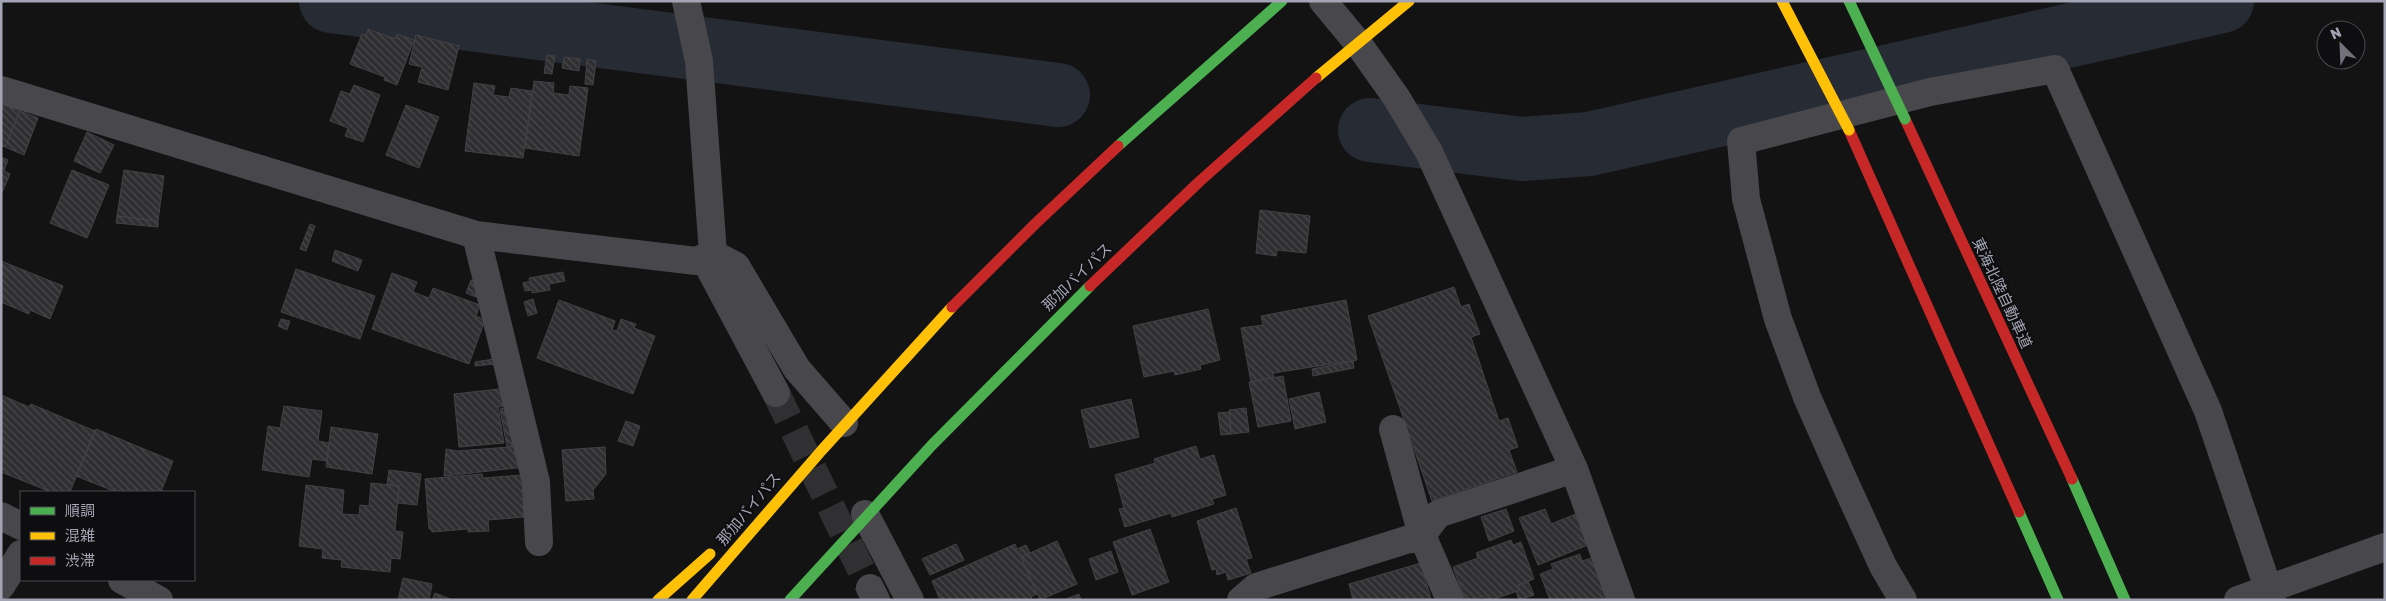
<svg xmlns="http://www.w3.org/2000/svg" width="2386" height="601" viewBox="0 0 2386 601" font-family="Rubik,'Noto Sans JP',sans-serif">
<defs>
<pattern id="building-back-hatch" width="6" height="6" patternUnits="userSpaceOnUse" patternTransform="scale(1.25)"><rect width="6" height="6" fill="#2f2f31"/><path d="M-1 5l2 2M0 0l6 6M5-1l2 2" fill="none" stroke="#4a4a4c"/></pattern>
</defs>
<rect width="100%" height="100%" fill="#131313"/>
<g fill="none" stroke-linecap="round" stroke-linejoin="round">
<!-- river -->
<path stroke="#272b34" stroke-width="64" d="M 331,1 L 1058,95
M 1370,130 L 1522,149 L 1589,144 L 2222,1"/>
</g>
<!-- building -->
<path fill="url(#building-back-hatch)" stroke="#424246" d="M 368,29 L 395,39 L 397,34 L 414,40 L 397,85 L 384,80 L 385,77 L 350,64 L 362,34 L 366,35 Z
M 416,35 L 459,46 L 448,90 L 418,82 L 422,67 L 409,64 Z
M 547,55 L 555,56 L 552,74 L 544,73 Z
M 564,57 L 580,59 L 579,71 L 562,68 Z
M 587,59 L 596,61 L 593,85 L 585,84 Z
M 534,81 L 554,83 L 553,93 L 569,95 L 570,86 L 588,88 L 579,156 L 525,148 Z
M 474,83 L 495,86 L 493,95 L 509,97 L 511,88 L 532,91 L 523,158 L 465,151 Z
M 354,85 L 380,95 L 363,142 L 345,136 L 348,128 L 330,121 L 341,91 L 350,94 Z
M 1,104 L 20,111 L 5,147 L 1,146 Z
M 406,105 L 439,117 L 419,168 L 386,155 Z
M 20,111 L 38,118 L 24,155 L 5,147 Z
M 87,132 L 114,145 L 100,173 L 74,161 Z
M 1,157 L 8,160 L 4,171 L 10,174 L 1,195 Z
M 72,170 L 109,185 L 87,238 L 50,223 Z
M 124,170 L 164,176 L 158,221 L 117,216 Z
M 1260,210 L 1310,216 L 1306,253 L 1277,250 L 1276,256 L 1256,253 Z
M 117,216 L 158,221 L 158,227 L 116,223 Z
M 310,224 L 315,226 L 306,251 L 300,249 Z
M 335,250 L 362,260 L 358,271 L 332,261 Z
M 1,261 L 63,286 L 50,319 L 30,310 L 29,314 L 1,302 Z
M 296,269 L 375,296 L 360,339 L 281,312 Z
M 563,272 L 565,281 L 549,284 L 550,290 L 532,293 L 532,290 L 525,291 L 523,283 L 530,281 L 529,278 Z
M 392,273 L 417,282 L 413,292 L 429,298 L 433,288 L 480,305 L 476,316 L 485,320 L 469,364 L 372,329 Z
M 471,280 L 487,287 L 483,300 L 466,293 Z
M 1454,287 L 1461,307 L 1469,304 L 1480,334 L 1471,337 L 1499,421 L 1508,418 L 1518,447 L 1509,450 L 1517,472 L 1432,501 L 1368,316 Z
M 533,299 L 537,313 L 528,316 L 524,302 Z
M 559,300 L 615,321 L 612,330 L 617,331 L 621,319 L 636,324 L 634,328 L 655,336 L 633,394 L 537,358 Z
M 1346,300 L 1357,360 L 1273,373 L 1274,377 L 1251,382 L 1241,328 L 1263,325 L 1261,316 Z
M 1208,309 L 1220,360 L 1200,365 L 1201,369 L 1175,375 L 1174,371 L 1144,377 L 1133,326 Z
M 281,319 L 290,321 L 287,330 L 278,326 Z
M 494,359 L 495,364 L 475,366 L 475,362 Z
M 1353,361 L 1354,368 L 1313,376 L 1312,369 Z
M 1283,376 L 1291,421 L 1258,427 L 1249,382 Z
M 508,388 L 514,404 L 498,407 L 504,443 L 459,447 L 454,394 Z
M 1319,392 L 1326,422 L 1295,429 L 1289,399 Z
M 1,395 L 29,407 L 31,404 L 95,431 L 70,492 L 51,492 L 1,472 Z
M 1131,399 L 1139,437 L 1090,448 L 1081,410 Z
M 284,406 L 322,411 L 318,441 L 329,443 L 327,461 L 312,459 L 309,477 L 262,470 L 268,426 L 280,428 Z
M 515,406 L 522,446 L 507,447 L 500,409 Z
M 1246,408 L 1249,432 L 1231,434 L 1229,410 Z
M 1229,412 L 1231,434 L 1221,435 L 1218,413 Z
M 626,421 L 640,426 L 633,446 L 618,441 Z
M 331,427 L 378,434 L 372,474 L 326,467 Z
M 96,429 L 173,461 L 161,492 L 116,492 L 76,476 Z
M 522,446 L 525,467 L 444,476 L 446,449 L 457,451 Z
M 1196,446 L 1200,459 L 1214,455 L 1226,495 L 1212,499 L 1214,504 L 1172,517 L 1171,513 L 1125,527 L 1119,509 L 1124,508 L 1115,475 L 1155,463 L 1154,459 Z
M 605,447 L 606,474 L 593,490 L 594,499 L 566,501 L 562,450 Z
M 389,470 L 421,474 L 417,505 L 398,503 L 399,486 L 387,484 Z
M 482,474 L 483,478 L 522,475 L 524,517 L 488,520 L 489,531 L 468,532 L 468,529 L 432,532 L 431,529 L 429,529 L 425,479 Z
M 371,483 L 399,486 L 395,531 L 403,532 L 400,559 L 391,558 L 390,572 L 341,567 L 342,560 L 322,558 L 323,549 L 299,546 L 306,485 L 344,490 L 342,514 L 359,515 L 360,505 L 369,506 Z
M 1236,508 L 1252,558 L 1246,559 L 1251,573 L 1228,580 L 1226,572 L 1217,575 L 1216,569 L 1212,570 L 1197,521 Z
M 1506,509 L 1514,531 L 1489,541 L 1481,517 Z
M 1545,509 L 1551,524 L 1576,514 L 1588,545 L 1538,565 L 1519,518 Z
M 1150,529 L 1169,582 L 1132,595 L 1113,542 Z
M 1511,540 L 1513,545 L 1521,542 L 1534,579 L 1518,585 L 1520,590 L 1492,600 L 1485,600 L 1484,597 L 1465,600 L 1453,567 L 1478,558 L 1476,553 Z
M 1057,541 L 1077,584 L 1040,600 L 1021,557 Z
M 956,544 L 964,560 L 930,575 L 922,559 Z
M 1015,544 L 1017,549 L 1026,545 L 1030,553 L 1021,557 L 1037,594 L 1031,597 L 1032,600 L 940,600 L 932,581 Z
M 1111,551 L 1118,572 L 1096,580 L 1089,559 Z
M 1580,554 L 1582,561 L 1592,558 L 1607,600 L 1550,600 L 1540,574 L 1553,569 L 1551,564 Z
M 1421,563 L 1431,599 L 1353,600 L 1349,584 Z
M 403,578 L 432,584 L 429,600 L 398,600 Z
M 1528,581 L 1534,595 L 1519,600 L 1516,591 L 1520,590 L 1518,585 Z
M 435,593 L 453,600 L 432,600 Z
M 1079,594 L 1081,600 L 1063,600 Z"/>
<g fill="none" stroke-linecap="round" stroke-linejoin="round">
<!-- street-tunnel -->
<path stroke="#303033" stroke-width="28" stroke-dasharray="28 14" stroke-linecap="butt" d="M 776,393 L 870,588"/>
<!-- street -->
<path stroke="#48484c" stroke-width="28" d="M 1323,1 L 1357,42 L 1396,97 L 1429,152 L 1574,469 L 1621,600
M 1,90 L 476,235 L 696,261 L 713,254 L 699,61 L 686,1
M 476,235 L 536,482 L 539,542
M 713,254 L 736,266 L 797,369 L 844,423
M 704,258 L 776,393
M 1393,429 L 1422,535 L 1450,600
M 865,514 L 910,600
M 1,516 L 21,526
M 122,580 L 159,600
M 1,586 L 21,554
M 870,588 L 876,600
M 1241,600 L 1256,587 L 1422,535 L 1438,514 L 1574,469
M 1903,600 L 1883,566 L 1845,483 L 1807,397 L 1778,319 L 1746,199 L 1741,141 L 1930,92 L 2055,69 L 2208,411 L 2272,600
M 2238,600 L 2385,547"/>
<!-- fast -->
<path stroke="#4caf50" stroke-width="11" d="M 1118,146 L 1282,1
M 2072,479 L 2125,600
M 2019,512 L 2058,600
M 790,600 L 932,445 L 1090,286"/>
<!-- slow -->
<path stroke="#ffc107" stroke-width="11" d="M 1316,78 L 1409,1
M 658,600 L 710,554
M 692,600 L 822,450 L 952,307"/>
<!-- jam -->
<path stroke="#c62828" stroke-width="11" d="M 1905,119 L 2072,479
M 1849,130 L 2019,512
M 1090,286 L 1200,181 L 1316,78
M 952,307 L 1035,224 L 1118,146"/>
<!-- fast-bridge -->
<path stroke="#4caf50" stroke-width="11" d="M 1849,1 L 1905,119"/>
<!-- slow-bridge -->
<path stroke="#ffc107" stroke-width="11" d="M 1782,1 L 1849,130"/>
</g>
<g text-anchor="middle" stroke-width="4" stroke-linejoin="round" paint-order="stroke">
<!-- street labels -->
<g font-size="15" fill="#a4a5b4" stroke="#0e0d0f">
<text transform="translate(1077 277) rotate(-44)" y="5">那加バイパス</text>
<text transform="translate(2002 293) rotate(65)" y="5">東海北陸自動車道</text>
<text transform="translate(749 509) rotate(-50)" y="5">那加バイパス</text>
</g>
</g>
<!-- border -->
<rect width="2386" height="601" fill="none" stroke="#a4a5b4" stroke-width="5"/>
<!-- legend -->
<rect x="20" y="491" width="175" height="90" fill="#0e0d0f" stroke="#4a4a51"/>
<rect x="30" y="507" width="25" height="8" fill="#4caf50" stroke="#4a4a51"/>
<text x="65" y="516" font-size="15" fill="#a4a5b4">順調</text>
<rect x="30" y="532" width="25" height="8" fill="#ffc107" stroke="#4a4a51"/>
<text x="65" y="541" font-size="15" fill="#a4a5b4">混雑</text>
<rect x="30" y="557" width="25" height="8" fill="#c62828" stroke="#4a4a51"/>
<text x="65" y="566" font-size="15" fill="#a4a5b4">渋滞</text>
<!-- north arrow -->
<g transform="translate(2341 45) rotate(336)"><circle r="24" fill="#0e0d0f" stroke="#4a4a51"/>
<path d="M0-4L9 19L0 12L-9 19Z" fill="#71727c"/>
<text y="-8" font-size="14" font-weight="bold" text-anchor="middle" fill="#a4a5b4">N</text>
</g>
</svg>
